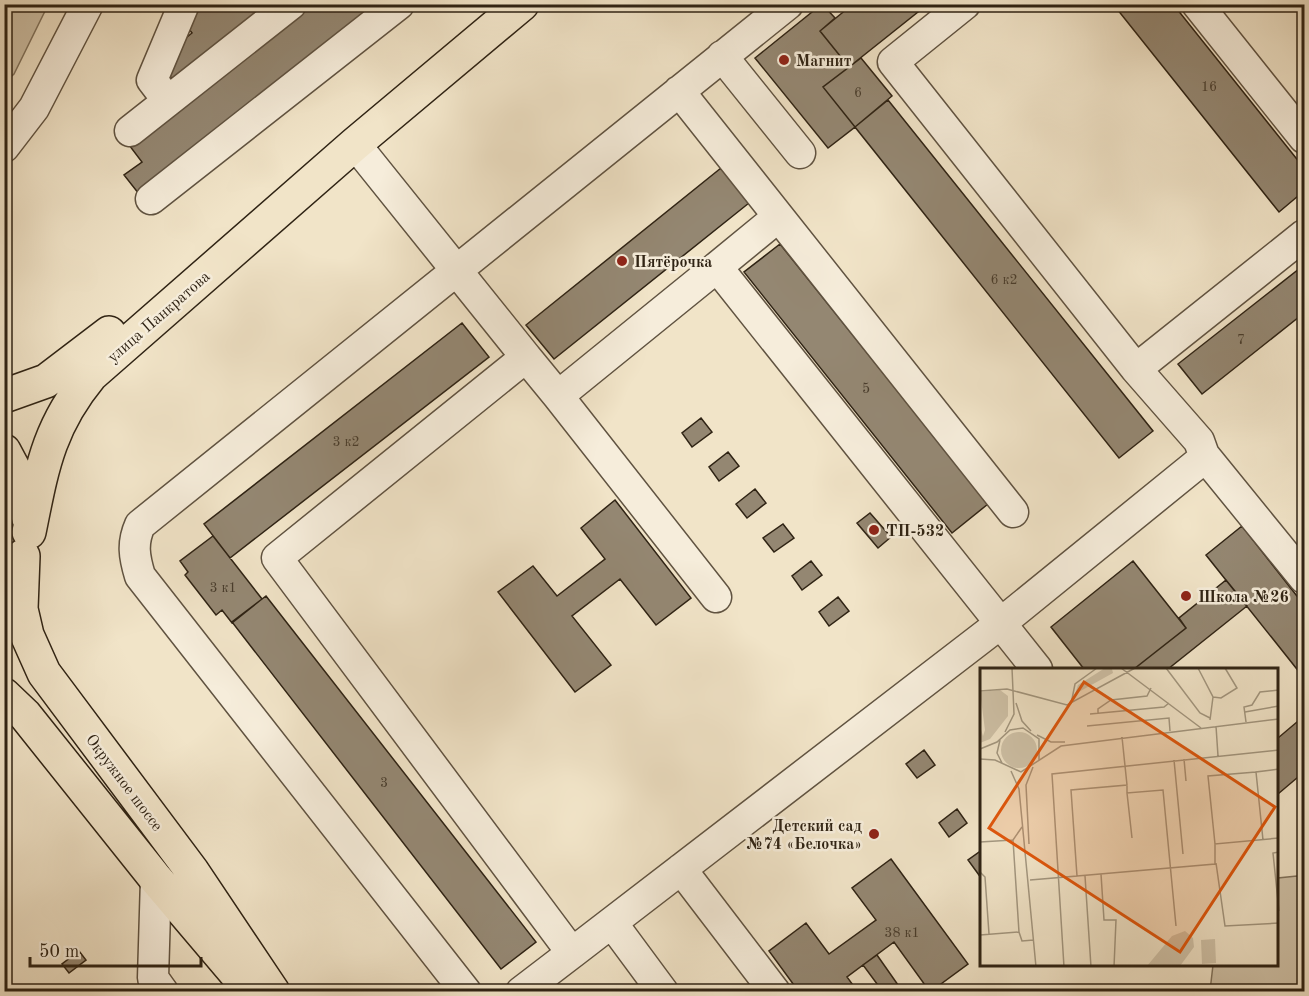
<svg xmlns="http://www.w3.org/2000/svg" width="1309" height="996" viewBox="0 0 1309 996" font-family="'Old Standard TT',serif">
<rect width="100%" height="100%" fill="#f1e4c8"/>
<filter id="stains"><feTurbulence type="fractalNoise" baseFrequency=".00333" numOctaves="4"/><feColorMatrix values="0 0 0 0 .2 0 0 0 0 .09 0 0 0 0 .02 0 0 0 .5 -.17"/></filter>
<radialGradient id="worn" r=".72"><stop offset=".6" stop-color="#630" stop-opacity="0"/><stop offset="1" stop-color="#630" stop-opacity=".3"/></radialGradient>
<!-- green -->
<path fill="#d0c3a9" stroke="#80735e" stroke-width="1.5" d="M 5,4 L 48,5 L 14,74 L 5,82 Z
M 1297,876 L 1304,878 L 1304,991 L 1210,991 L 1213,965 L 1278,964 L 1278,878 Z"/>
<!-- building -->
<path fill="#948772" stroke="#2f2314" stroke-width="1.5" d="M 193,4 L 270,4 L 173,80 L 165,70 L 176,46 L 192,33 L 185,24 Z
M 308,4 L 381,4 L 139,194 L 124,175 L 142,162 L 129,145 Z
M 822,4 L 835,18 L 820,31 L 849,67 L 823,87 L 855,127 L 828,148 L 755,58 Z
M 853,4 L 928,4 L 849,67 L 820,31 Z
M 1113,4 L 1173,4 L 1304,168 L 1304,191 L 1279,212 Z
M 861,58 L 892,96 L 855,127 L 823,87 Z
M 888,100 L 1153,431 L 1119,458 L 855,127 Z
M 721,168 L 749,203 L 554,359 L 526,325 Z
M 780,244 L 988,504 L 952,533 L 744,272 Z
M 1304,265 L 1304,313 L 1202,394 L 1178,364 Z
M 462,323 L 489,357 L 230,558 L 204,524 Z
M 701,418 L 712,432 L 692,447 L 682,433 Z
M 728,452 L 739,466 L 719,481 L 709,467 Z
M 755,489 L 766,503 L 747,518 L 736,504 Z
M 615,500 L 691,598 L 656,625 L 620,579 L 572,616 L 611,665 L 575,692 L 498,592 L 533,566 L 557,596 L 605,559 L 581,528 Z
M 870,513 L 891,537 L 878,548 L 857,523 Z
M 783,524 L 794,538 L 774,552 L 763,538 Z
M 1242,526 L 1304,605 L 1304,678 L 1206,555 Z
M 213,536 L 262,599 L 232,623 L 222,610 L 216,615 L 185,575 L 188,572 L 180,561 Z
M 811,561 L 822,575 L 802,590 L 792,576 Z
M 1133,561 L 1186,628 L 1134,669 L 1084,669 L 1051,627 Z
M 1226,580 L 1247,606 L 1168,669 L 1134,669 L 1186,628 L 1179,618 Z
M 266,596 L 536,942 L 501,969 L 232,622 Z
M 838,597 L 849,611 L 829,626 L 819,612 Z
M 1304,716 L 1304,772 L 1278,794 L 1278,738 Z
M 924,750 L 935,765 L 917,778 L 906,764 Z
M 957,809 L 967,823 L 949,837 L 939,823 Z
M 982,850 L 982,872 L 979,875 L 968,860 Z
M 891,859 L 968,964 L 930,992 L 894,942 L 847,977 L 858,992 L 799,992 L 769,951 L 806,923 L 829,954 L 876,920 L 852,888 Z
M 79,951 L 86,960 L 69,973 L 62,964 Z
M 877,955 L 903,992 L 883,992 L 863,965 Z"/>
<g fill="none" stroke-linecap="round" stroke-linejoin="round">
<defs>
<path id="minor" d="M 965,4 L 893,62 L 1136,369 L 1304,235
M 1197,4 L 1304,138
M 722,56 L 800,153
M 679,91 L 1013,512
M 168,101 L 152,80 L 184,4
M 130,131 L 291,4
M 355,144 L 526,357 L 277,558 L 572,953 L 521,992
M 4,147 L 34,108 L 88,4
M 151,199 L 399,4
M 717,267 L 778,217
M 526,357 L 558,396 L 717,267 L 1037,669
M 558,396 L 716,597
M 1204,455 L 1304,578
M 681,869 L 775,992
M 156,879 L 153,978 L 163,992
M 612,923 L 663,992
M 572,953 L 1001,623 L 1198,463 L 1204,455 L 1199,441 L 1136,369
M 466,992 L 140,576 C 134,556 132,543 140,525 L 788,4"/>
<path id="major" d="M 4,396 L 46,381 L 109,333
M 4,451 L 19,479 L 29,519
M 29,532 C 42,468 48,427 91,375 L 355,144 L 522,4
M 23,556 L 21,609 L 27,635 L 44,673 L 192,871 L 273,992
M 4,695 L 25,715 L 156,879 L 251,991"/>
</defs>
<!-- minor casing -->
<use href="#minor" stroke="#605341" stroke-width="33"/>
<!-- major casing -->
<use href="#major" stroke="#2f2314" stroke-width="36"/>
<!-- minor -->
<use href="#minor" stroke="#f6eddb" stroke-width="30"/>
<!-- major -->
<use href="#major" stroke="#f1e4c8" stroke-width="33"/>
</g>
<!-- markers -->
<g fill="#8f2418" stroke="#f6eddb" stroke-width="2">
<circle cx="784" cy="60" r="6"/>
<circle cx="622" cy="261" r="6"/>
<circle cx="874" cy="530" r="6"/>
<circle cx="1186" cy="596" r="6"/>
<circle cx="874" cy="834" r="6"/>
</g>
<g text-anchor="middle" stroke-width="5" stroke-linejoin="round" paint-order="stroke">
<!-- number labels -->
<g font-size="14" fill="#483c2c">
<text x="1209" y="91">16</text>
<text x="858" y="97">6</text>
<text x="1004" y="284">6 к2</text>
<text x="1241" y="344">7</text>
<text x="866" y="393">5</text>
<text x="346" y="446">3 к2</text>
<text x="223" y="592">3 к1</text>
<text x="384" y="787">3</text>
<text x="902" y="937">38 к1</text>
</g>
<!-- poi labels -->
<g font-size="16" font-weight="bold" fill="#2f2314" stroke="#f6eddb" text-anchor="start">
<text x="796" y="66">Магнит</text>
<text x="634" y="267">Пятёрочка</text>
<text x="886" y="536">ТП-532</text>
<text x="1198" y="602">Школа №26</text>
<text x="862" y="831" text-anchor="end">Детский сад<tspan x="862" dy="18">№74 «Белочка»</tspan></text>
</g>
<!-- street labels -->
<g font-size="16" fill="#2f2314" stroke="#f6eddb">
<text transform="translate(158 316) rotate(-41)" y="6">улица Панкратова</text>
<text transform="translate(125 782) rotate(53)" y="6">Окружное шоссе</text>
</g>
</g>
<!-- overview -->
<g transform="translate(980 668)">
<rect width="298" height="298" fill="#f1e4c8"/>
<path d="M 125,0 L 132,1 L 133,5 L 95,26 L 98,17 ZM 20,22 L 28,28 L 28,48 L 10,71 L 0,75 L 0,58 L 3,68 L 5,62 L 0,24 ZM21 82a18 18 0 1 1 36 0a18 18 0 1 1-36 0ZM 205,263 L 213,270 L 214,279 L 200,298 L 167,298 L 192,268 ZM 235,271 L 236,295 L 222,296 L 221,272 Z" fill="#d0c3a9"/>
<path fill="none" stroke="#a39780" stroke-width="1.5" d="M 141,0 L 221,60M 186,0 L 220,45 L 230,50M 218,0 L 233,29 L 230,52M 0,23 L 27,21 L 87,37 L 155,0M 233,29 L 241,30 L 257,20 L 245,0M 36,35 L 42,53 L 51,63M 91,36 L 95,16 L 117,0M 265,44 L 299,38M 118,45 L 118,41 L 131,32 L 167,28 L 171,20M 110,46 L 184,39 L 189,35M 266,54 L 264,39 L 272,37 L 280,24 L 299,22M 107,58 L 189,50 L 190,63M 236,58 L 238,88M 25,64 L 34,46 L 32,0M 57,67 L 71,74 L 85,74M 20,72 L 17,85 L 22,95M 0,81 L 17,74 L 30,62 L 43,60 L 59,71 L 59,93M 0,91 L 15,92 L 41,104 L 81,78 L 299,51M 204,91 L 206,113M 194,92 L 203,186M 31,103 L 39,121 L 56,299M 276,104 L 228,108 L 235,176 L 299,170M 147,117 L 147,125 L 183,122 L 196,258M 147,125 L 152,170M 42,159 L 33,172 L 39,264 L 42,273 L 54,272M 283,172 L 276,104 L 299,101M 0,174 L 33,172M 49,176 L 46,117 L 53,99M 299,184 L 293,185 L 299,243M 236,195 L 245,258 L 299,255M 0,204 L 5,209 L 9,266M 121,206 L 124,252 L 136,252 L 134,299M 97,208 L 235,196 L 235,176M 105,208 L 111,299M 50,212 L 97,208 L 91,122 L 147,117 L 142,69M 0,267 L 39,264M 84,299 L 72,106 L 299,82"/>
<path fill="#df560c" fill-opacity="0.15" stroke="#df560c" stroke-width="3" d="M 104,14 L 295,139 L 200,284 L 9,160 Z"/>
<rect width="298" height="298" fill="none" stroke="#2f2314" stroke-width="3"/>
</g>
<!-- margin -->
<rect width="1309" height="996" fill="none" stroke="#f1e4c8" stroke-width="24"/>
<rect x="6" y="6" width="1297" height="984" fill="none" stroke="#2f2314" stroke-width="3"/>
<rect x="12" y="12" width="1285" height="972" fill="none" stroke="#2f2314" stroke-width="1.5"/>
<!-- scale -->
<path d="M30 957v9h171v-9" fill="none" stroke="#2f2314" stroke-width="3"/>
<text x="39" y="957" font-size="18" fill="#2f2314" stroke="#f6eddb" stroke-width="4.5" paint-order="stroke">50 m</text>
<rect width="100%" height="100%" filter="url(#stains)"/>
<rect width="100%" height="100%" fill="url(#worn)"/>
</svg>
